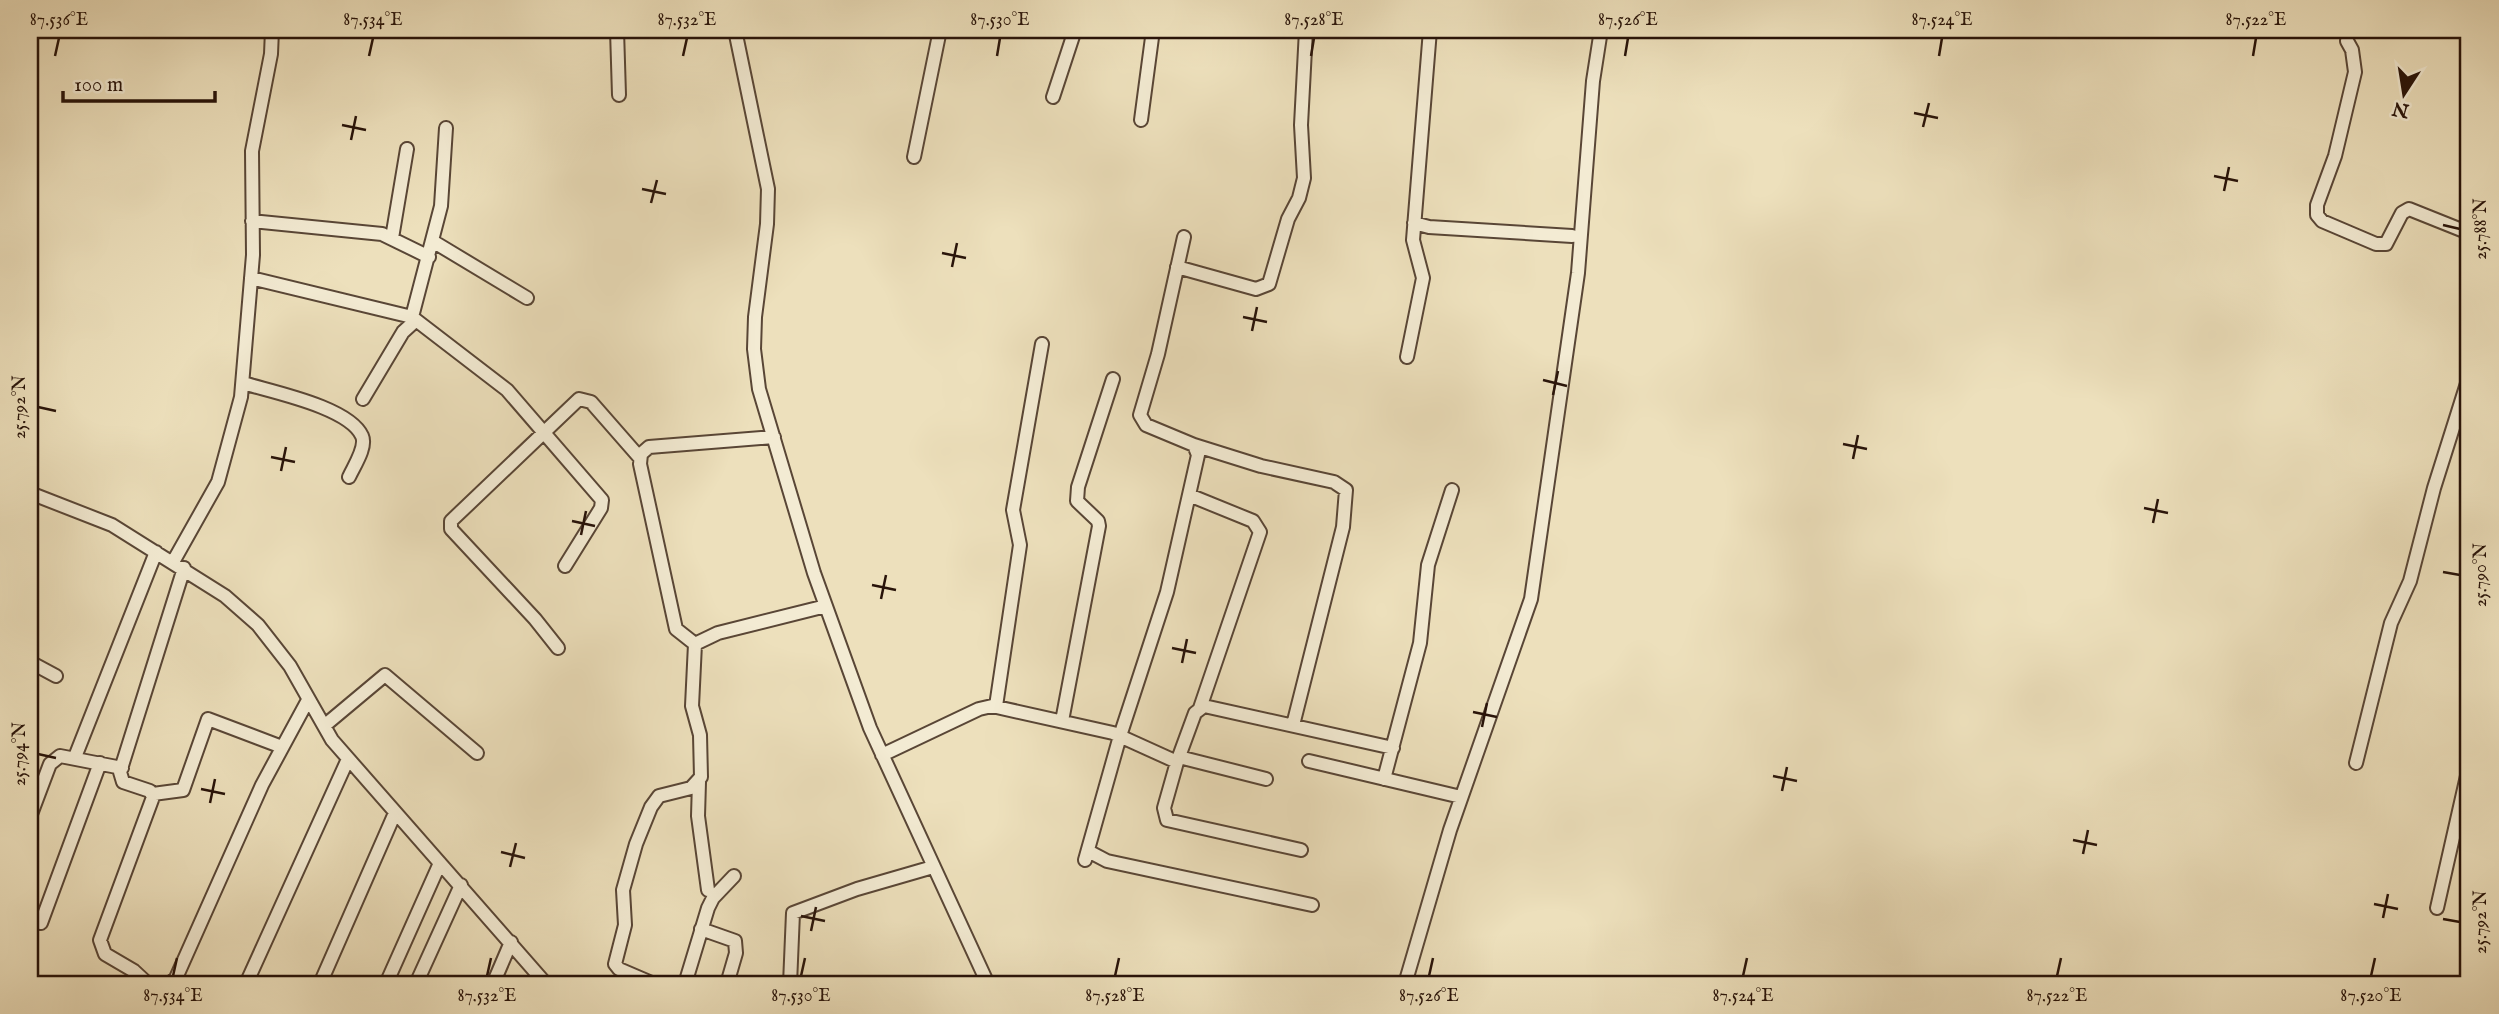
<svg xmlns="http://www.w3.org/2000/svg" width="2499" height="1014" viewBox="0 0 2499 1014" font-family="'IM FELL English',serif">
<rect width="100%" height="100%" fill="#ede0bc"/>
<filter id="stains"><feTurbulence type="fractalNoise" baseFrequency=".00286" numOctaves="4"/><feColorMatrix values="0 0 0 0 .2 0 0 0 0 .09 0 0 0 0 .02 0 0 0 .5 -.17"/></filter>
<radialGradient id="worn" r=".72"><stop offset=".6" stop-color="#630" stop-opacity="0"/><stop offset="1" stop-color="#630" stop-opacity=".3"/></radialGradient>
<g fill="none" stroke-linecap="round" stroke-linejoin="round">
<defs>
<path id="minor" d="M 617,30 L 619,95
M 735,30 L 768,189 L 767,224 L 755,317 L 754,349 L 759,389 L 814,573 L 870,728 L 988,984
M 2347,41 L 2352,50 L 2355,72 L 2335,156 L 2317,205 L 2317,215 L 2322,221 L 2376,244 L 2386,244 L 2402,213 L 2409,209 L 2469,233
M 1053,97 L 1075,30
M 1141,120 L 1153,30
M 446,128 L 441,206 L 412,317 L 507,390 L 602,500 L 601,508 L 565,566
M 914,157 L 940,30
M 252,221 L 382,234 L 429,257
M 1414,223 L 1429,227 L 1572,236
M 392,238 L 407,149
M 434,242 L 527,298
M 1177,267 L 1256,289 L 1269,284 L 1288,219 L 1299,198 L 1304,178 L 1301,125 L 1306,30
M 251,278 L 412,317
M 1407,357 L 1423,278 L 1413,240 L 1430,30
M 243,383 C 272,392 349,407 362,436 C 367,447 354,466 349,477
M 363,399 L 403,332 L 415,321
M 1194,445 L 1261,466 L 1334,482 L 1346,490 L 1343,527 L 1293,725
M 30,493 L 112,525 L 225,596 L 258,625 L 290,666 L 332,740 L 546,984
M 1189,495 L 1253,521 L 1260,532 L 1200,708
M 173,562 L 218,482 L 241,397 L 253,255 L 252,151 L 271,54 L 272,30
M 695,644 L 676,629 L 640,464 L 641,454 L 649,447 L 774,437
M 558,648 L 535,619 L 451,529 L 451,521 L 579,399 L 591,402 L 640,458
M 30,662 L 56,676
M 996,706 L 1020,545 L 1013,510 L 1042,344
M 1062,721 L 1099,526 L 1098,521 L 1077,501 L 1078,487 L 1113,379
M 324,726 L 385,675 L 477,753
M 882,755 L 979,709 L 992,706 L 1113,733 L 1177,762 L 1195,713 L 1204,706 L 1393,748
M 75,757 L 156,552
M 1179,757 L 1266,779
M 1309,761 L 1461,797
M 1177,762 L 1164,808 L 1167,820 L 1301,850
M 2356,763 L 2391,623 L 2410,581 L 2434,488 L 2469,377
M 1384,779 L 1420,643 L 1428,565 L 1452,490
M 699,782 L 698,816 L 708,890
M 153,794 L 183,790 L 208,719 L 282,747
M 30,817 L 50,764 L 60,756 L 122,768
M 1088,851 L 1107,861 L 1312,905
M 1085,860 L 1120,736 L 1167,592 L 1198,455 L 1194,445 L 1146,425 L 1140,415 L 1158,354 L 1184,237
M 2437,908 L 2469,767
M 41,923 L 100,763
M 701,929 L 735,941 L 736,953 L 727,984
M 148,984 L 134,971 L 105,954 L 100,940 L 153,797 L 150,791 L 123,782 L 120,772 L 184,568
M 169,984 L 176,978 L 262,785 L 308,700
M 246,984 L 348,759
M 320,984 L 395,813
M 386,984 L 440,863
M 416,984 L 461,885
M 493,984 L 511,942
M 654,984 L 619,969 L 615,964 L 625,925 L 623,890 L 636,844 L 651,807 L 659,796 L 691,788 L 701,777 L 700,735 L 692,706 L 695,644 L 718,633 L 826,606
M 685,984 L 708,908 L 713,898 L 734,876
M 790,984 L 793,913 L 857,889 L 933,867
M 1405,984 L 1450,830 L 1531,599 L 1578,273 L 1593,81 L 1601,30"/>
</defs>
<!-- minor casing -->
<use href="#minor" stroke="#594636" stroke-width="16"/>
<!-- minor -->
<use href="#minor" stroke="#f3ebd3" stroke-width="12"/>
</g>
<!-- ticks -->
<path fill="none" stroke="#281309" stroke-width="2.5" d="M 55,56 L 59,38M 369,56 L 373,38M 683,56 L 687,38M 997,56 L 1000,38M 1311,56 L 1314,38M 1625,56 L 1628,38M 1939,56 L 1942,38M 2253,56 L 2256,38M 1914,113 L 1938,118M 342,125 L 366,130M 1923,127 L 1929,103M 351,140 L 356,116M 2214,176 L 2238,181M 642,189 L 666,194M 2224,191 L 2229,167M 651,203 L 657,180M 2443,225 L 2460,229M 942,253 L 966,258M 952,267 L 957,243M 1243,317 L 1267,322M 1252,331 L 1257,307M 1543,380 L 1567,386M 1553,395 L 1558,371M 38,407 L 56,411M 1843,444 L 1867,449M 271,457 L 295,462M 1853,459 L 1858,435M 281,471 L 286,447M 2144,508 L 2168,513M 572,521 L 595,526M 2153,523 L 2158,499M 581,535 L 586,511M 2443,572 L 2460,575M 872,585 L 896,590M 881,599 L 886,575M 1172,648 L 1196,653M 1182,663 L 1187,639M 1473,712 L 1497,717M 1482,727 L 1487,703M 38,754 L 56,758M 1773,776 L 1797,781M 201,789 L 225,794M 1782,791 L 1787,767M 210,803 L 215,779M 2073,840 L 2097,845M 501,852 L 525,858M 2083,854 L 2088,830M 510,867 L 516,843M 2374,904 L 2398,909M 801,916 L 825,921M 2383,918 L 2388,894M 2443,919 L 2460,922M 811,931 L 816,907M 173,976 L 177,958M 487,976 L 491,958M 801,976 L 805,958M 1115,976 L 1119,958M 1429,976 L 1433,958M 1743,976 L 1747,958M 2057,976 L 2061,958M 2371,976 L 2375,958"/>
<!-- margin -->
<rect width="2499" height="1014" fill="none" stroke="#ede0bc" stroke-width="77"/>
<!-- north arrow -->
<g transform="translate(2404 94) rotate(192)" stroke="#f3ebd3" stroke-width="5" paint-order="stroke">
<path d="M0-5L12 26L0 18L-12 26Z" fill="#281309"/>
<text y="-10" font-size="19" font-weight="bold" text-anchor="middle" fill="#281309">N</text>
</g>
<!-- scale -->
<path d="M63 91v10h152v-10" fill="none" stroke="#281309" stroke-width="3.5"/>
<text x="74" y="91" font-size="21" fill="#281309" stroke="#f3ebd3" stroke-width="5" paint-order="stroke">100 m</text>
<rect x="38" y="38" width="2422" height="938" fill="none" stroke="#281309" stroke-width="2.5"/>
<g font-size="18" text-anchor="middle" fill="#281309">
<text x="59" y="25">87.536°E</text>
<text x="373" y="25">87.534°E</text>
<text x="687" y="25">87.532°E</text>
<text x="1000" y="25">87.530°E</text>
<text x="1314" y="25">87.528°E</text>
<text x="1628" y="25">87.526°E</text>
<text x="1942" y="25">87.524°E</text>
<text x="2256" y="25">87.522°E</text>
<text transform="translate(2480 229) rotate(-90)" y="6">25.788°N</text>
<text transform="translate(19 407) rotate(-90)" y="6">25.792°N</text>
<text transform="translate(2480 575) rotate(-90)" y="6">25.790°N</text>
<text transform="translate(19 754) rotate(-90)" y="6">25.794°N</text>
<text transform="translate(2480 922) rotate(-90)" y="6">25.792°N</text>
<text x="173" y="1001">87.534°E</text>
<text x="487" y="1001">87.532°E</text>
<text x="801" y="1001">87.530°E</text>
<text x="1115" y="1001">87.528°E</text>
<text x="1429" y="1001">87.526°E</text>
<text x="1743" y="1001">87.524°E</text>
<text x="2057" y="1001">87.522°E</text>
<text x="2371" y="1001">87.520°E</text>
</g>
<rect width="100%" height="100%" filter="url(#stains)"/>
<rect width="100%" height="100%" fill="url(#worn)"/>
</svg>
